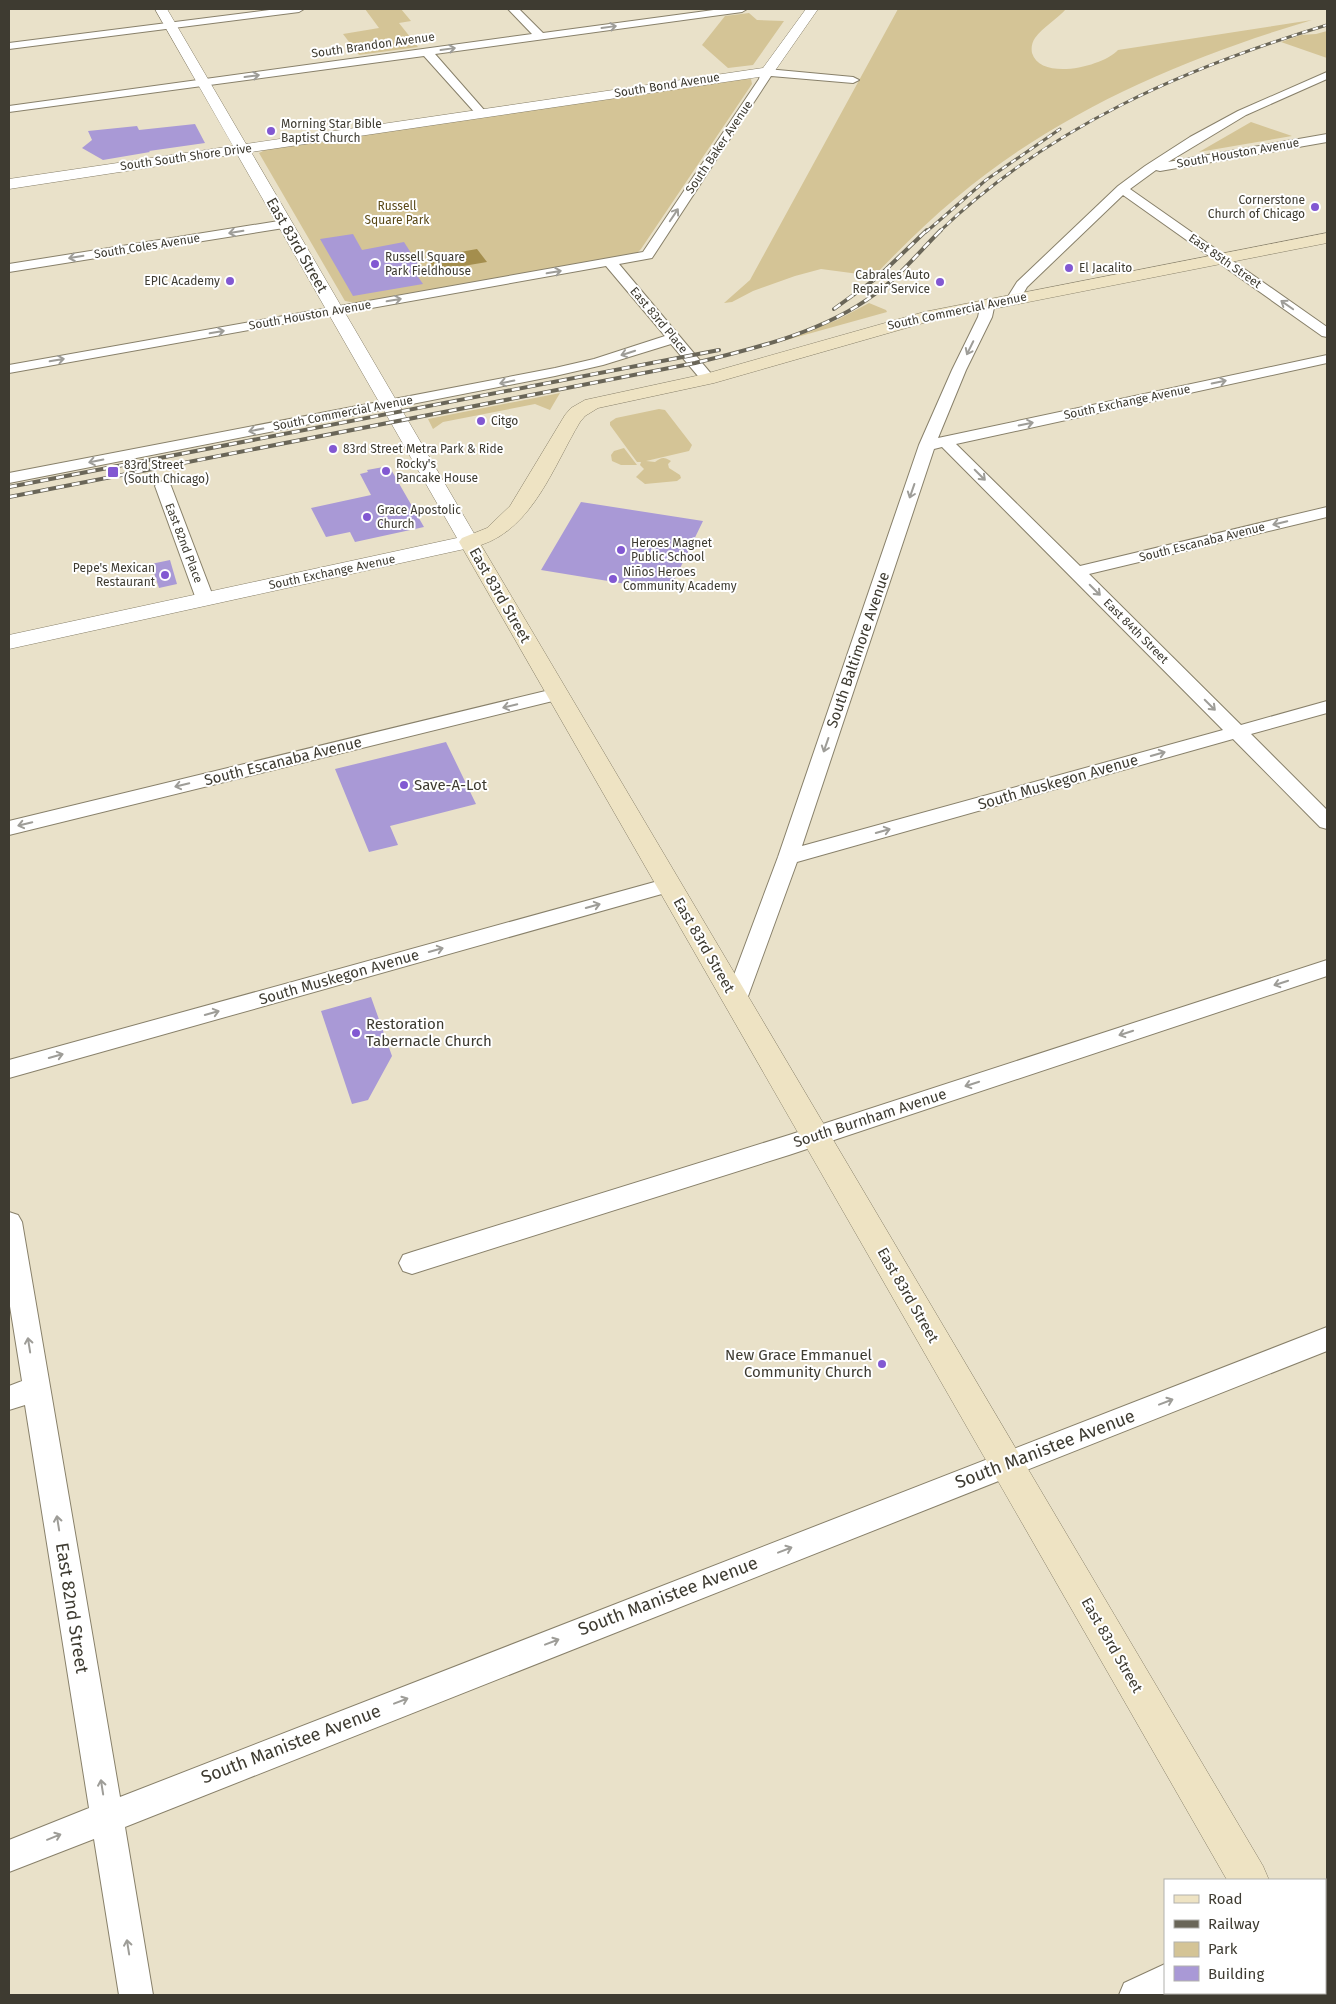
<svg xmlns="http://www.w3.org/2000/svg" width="1336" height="2004" viewBox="0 0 1336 2004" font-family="'Fira Sans',sans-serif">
<rect width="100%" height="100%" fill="#e9e1c9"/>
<!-- green -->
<path fill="#d4c496" d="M 365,9 L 401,9 L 411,21 L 399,23 L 418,47 L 359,55 L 343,34 L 379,28 Z
M 898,9 L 1066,9 C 1057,19 1043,27 1035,38 C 1032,42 1031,48 1032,53 C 1041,82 1104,66 1118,50 L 1312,20 C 1184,58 1059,111 956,198 C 927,222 900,249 874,276 L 821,269 L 795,276 L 753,291 L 732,302 L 724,303 L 750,280 Z
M 749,13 L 757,20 L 784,21 L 753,65 L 728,68 L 702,45 L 725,16 Z
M 1327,31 L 1327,58 L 1281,42 L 1301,35 L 1316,34 Z
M 745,78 L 751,79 L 752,84 L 641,249 L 636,254 L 356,303 L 345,301 L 259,153 L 265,150 Z
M 1251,122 L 1292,136 L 1199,152 Z
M 869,303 L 886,310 L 887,312 L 779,342 L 837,320 Z
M 560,393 L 550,410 L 535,404 L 443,422 L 433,429 L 428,419 Z
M 659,409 L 665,410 L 692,445 L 689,451 L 646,461 L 655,462 C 662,457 664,457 671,461 L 668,464 L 669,468 L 680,475 L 681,478 L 677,481 L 645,484 L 636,477 L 644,469 L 640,465 L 641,462 L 637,462 L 610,425 L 610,422 L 616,418 Z
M 624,448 L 637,465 L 621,465 L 612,461 L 611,455 L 614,451 Z"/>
<!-- water -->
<path fill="#a48e4d" d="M 477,249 L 487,262 L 434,271 L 426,258 Z"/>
<!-- building -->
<path fill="#a999d6" d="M 195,124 L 205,143 L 149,151 L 150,152 L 103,160 L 82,148 L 92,140 L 88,131 L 137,126 L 139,130 Z
M 353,234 L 362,250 L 404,242 L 420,267 L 412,268 L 423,284 L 353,296 L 320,239 Z
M 389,466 L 424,527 L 355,542 L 350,532 L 326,537 L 311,508 L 371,495 L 360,474 L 368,472 L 367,470 Z
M 581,502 L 703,521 L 669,591 L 541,570 Z
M 170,560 L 177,584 L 159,588 L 151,564 Z
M 446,742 L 476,804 L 390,826 L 398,845 L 369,852 L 335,769 Z
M 371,997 L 392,1056 L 368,1100 L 352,1104 L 321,1011 Z"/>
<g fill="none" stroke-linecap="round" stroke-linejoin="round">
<defs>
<path id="minor" d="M 277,9 L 304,9 L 299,12 L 9,49 L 9,43 Z
M 508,9 L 519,9 L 543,33 L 721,9 L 747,9 L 742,12 L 435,54 L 485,111 L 487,113 L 485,115 L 477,115 L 424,56 L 9,112 L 9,106 L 532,34 Z
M 767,69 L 853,77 L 859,80 L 853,83 L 771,76 L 652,258 L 619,264 L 713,376 L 715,379 L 713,382 L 703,382 L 671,344 L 603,365 L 555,376 L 9,483 L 9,473 L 555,368 L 594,359 L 665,336 L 606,266 L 9,373 L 9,365 L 643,252 L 759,79 L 761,72 Z
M 1327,72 L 1327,79 L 1246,115 L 1168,162 L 1327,134 L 1327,142 L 1160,171 L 1156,170 L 1130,189 L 1327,327 L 1327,337 L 1322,336 L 1123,195 L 1027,287 L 1019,301 L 1009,301 L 1007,298 L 1017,282 L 1118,186 L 1145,166 L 1190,137 L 1238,111 Z
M 285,220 L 291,224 L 290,227 L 9,272 L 9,264 Z
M 988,299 L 995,303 L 992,317 L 966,370 L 938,438 L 1327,355 L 1327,363 L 956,444 L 1080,566 L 1327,507 L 1327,517 L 1089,574 L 1241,725 L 1327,701 L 1327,713 L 1251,734 L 1327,810 L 1327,829 L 1320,827 L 1233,739 L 797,862 L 747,999 L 744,1005 L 736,1007 L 728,1005 L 725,999 L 778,857 L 919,445 L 952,370 L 978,317 L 981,303 ZM 942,447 L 1223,730 L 802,846 L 934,449 Z
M 163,481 L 169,483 L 171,486 L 214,599 L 211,603 L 205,604 L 199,603 L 196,599 L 155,486 L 157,483 Z
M 558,688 L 565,690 L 567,694 L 565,698 L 9,835 L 9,821 Z
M 669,878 L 676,880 L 680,885 L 676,890 L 9,1078 L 9,1060 Z
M 1327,960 L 1327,976 L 789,1155 L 412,1274 L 403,1271 L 399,1263 L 403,1255 L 412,1252 L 789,1135 Z
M 9,1212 L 18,1215 L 22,1222 L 120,1797 L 1327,1327 L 1327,1351 L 125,1827 L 153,1995 L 119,1995 L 94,1839 L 9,1872 L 9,1840 L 89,1808 L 25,1405 L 9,1410 L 9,1386 L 22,1381 L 9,1300 Z
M 1327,1883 L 1327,1917 L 1325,1918 L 1325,1884 Z
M 1165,1964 L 1165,1993 L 1177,1993 L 1173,1995 L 1119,1995 L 1124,1983 Z"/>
<path id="tertiary" d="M 155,9 L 167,9 L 246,144 L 763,68 L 806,9 L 818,9 L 772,75 L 251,152 L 479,542 L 476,546 L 469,548 L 9,649 L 9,635 L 457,538 L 237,154 L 9,189 L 9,179 L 233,146 Z"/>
<path id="secondary" d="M 1327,233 L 1327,243 L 927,322 L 714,383 L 598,408 L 585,416 L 580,422 C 554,465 533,528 481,545 L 1263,1866 L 1269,1880 L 1227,1880 L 459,542 L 462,538 L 487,528 L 510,506 L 565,415 L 571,408 L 585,400 L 705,374 L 924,312 Z
M 1325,1976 L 1327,1977 L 1327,1995 L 1295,1995 L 1294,1993 L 1325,1993 Z"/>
</defs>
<!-- minor casing -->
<use href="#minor" stroke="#88806a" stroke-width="2"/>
<!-- tertiary casing -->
<use href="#tertiary" stroke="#88806a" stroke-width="1"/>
<!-- secondary casing -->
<use href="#secondary" stroke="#88806a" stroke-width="1"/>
<!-- minor -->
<use href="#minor" fill="#fff" fill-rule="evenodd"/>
<!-- tertiary -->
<use href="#tertiary" fill="#fff" fill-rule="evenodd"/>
<!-- secondary -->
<use href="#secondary" fill="#eee3c3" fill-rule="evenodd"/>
<defs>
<path id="rail-far1" d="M 926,232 L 986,180 L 1060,129
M 939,232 C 1048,127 1185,68 1327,25"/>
<path id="rail" d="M 834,309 L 878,277 L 927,230
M 9,487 L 719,350
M 9,497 L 695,363 C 756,348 824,332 875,294 C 900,276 919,252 941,230"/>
</defs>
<!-- rail-far1 casing -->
<use href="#rail-far1" stroke="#6a6658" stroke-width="3"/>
<!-- rail casing -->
<use href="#rail" stroke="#6a6658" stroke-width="4"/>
<!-- rail-far1 -->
<use href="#rail-far1" stroke="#fff" stroke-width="2" stroke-dasharray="5.5" stroke-linecap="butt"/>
<!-- rail -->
<use href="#rail" stroke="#fff" stroke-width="2.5" stroke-dasharray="8" stroke-linecap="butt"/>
</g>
<!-- one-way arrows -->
<defs><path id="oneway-shaft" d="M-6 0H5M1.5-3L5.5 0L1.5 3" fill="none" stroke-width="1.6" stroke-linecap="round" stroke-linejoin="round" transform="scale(1.25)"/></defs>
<g stroke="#9e9d98">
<use href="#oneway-shaft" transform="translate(609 27) rotate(-8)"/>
<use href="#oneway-shaft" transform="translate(448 49) rotate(-8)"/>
<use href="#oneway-shaft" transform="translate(252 76) rotate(-8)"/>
<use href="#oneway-shaft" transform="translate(674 215) rotate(-56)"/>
<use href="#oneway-shaft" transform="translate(236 232) rotate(171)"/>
<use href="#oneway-shaft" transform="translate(76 257) rotate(171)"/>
<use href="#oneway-shaft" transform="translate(554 272) rotate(-10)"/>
<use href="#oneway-shaft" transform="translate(394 300) rotate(-10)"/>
<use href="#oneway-shaft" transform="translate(1287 305) rotate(-145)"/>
<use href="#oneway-shaft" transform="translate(217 332) rotate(-10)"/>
<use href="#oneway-shaft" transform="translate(970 348) rotate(116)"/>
<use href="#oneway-shaft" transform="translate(628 353) rotate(162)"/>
<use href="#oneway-shaft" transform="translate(57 360) rotate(-10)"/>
<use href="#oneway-shaft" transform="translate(507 382) rotate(169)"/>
<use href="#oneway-shaft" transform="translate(1219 382) rotate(-12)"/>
<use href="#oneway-shaft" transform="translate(1026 424) rotate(-12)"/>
<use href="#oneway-shaft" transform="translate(256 430) rotate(169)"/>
<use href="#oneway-shaft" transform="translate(96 461) rotate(169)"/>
<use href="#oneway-shaft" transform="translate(980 475) rotate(45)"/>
<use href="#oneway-shaft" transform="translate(912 491) rotate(109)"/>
<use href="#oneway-shaft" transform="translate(1280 523) rotate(166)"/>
<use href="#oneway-shaft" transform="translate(1095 590) rotate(45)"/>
<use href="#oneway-shaft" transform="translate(1210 705) rotate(45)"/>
<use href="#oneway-shaft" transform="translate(510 706) rotate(166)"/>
<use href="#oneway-shaft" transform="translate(826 745) rotate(109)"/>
<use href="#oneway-shaft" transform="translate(1158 754) rotate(-16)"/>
<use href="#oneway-shaft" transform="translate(182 785) rotate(166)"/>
<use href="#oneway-shaft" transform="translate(25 824) rotate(166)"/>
<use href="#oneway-shaft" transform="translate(883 831) rotate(-16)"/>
<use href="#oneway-shaft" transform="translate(593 906) rotate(-16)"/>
<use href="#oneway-shaft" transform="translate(436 950) rotate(-16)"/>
<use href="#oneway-shaft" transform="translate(1281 983) rotate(162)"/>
<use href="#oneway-shaft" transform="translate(212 1013) rotate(-16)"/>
<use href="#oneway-shaft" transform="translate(1126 1033) rotate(162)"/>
<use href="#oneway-shaft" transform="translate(56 1056) rotate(-16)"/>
<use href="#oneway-shaft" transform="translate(972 1084) rotate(162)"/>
<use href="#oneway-shaft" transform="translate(29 1345) rotate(-99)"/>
<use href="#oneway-shaft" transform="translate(1166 1402) rotate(-21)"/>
<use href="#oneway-shaft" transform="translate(58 1523) rotate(-99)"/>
<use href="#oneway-shaft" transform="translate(785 1550) rotate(-21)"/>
<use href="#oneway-shaft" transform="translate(552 1642) rotate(-21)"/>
<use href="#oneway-shaft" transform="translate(401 1701) rotate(-21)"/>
<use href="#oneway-shaft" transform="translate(102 1787) rotate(-99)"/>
<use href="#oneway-shaft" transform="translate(54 1837) rotate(-22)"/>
<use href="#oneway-shaft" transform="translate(128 1947) rotate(-99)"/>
</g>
<!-- markers -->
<g fill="#8258d2" stroke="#fff" stroke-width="2">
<circle cx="271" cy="131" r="5"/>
<circle cx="1315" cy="207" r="5"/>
<circle cx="375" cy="264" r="5"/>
<circle cx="1069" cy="268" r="5"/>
<circle cx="230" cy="281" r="5"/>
<circle cx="940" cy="282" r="5"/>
<circle cx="481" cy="421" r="5"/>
<circle cx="333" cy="449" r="5"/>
<circle cx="386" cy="471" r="5"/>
<rect x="107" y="466" width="12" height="12" rx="2.5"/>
<circle cx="367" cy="517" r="5"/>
<circle cx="621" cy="550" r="5"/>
<circle cx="165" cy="575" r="5"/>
<circle cx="613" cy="579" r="5"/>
<circle cx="404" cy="785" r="5"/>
<circle cx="356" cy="1033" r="5"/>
<circle cx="882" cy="1364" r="5"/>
</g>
<g text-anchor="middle" stroke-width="4" stroke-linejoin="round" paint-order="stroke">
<!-- far-street labels -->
<g font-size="12" fill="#3e3b31" stroke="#fff">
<text transform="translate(373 45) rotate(-8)" y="4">South Brandon Avenue</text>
<text transform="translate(667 85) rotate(-9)" y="4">South Bond Avenue</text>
<text transform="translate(719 147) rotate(-56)" y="4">South Baker Avenue</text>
<text transform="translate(1238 153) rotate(-10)" y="4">South Houston Avenue</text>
<text transform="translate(186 157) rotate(-8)" y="4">South South Shore Drive</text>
<text transform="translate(147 246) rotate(-9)" y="4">South Coles Avenue</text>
<text transform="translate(1225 261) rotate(35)" y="4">East 85th Street</text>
<text transform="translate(957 311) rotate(-12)" y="4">South Commercial Avenue</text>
<text transform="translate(310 315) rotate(-10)" y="4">South Houston Avenue</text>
<text transform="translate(659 320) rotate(50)" y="4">East 83rd Place</text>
<text transform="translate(1127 402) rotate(-12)" y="4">South Exchange Avenue</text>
<text transform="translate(343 413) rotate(-11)" y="4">South Commercial Avenue</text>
<text transform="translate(1202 542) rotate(-14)" y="4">South Escanaba Avenue</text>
<text transform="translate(184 543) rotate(69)" y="4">East 82nd Place</text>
<text transform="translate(332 572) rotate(-12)" y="4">South Exchange Avenue</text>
<text transform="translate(1136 631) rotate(45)" y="4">East 84th Street</text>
</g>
<!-- far-poi labels -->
<g font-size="12" fill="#3e3b31" stroke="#fff" text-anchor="start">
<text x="281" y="128">Morning Star Bible<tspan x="281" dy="14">Baptist Church</tspan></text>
<text x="1305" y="204" text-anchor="end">Cornerstone<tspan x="1305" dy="14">Church of Chicago</tspan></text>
<text x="385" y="261">Russell Square<tspan x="385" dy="14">Park Fieldhouse</tspan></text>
<text x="1079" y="272">El Jacalito</text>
<text x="930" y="279" text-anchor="end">Cabrales Auto<tspan x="930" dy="14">Repair Service</tspan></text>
<text x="220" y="285" text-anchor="end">EPIC Academy</text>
<text x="491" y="425">Citgo</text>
<text x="343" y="453">83rd Street Metra Park &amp; Ride</text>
<text x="396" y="468">Rocky's<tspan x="396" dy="14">Pancake House</tspan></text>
<text x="124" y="469">83rd Street<tspan x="124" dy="14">(South Chicago)</tspan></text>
<text x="377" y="514">Grace Apostolic<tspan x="377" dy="14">Church</tspan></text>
<text x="631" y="547">Heroes Magnet<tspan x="631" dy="14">Public School</tspan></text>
<text x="155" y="572" text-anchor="end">Pepe's Mexican<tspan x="155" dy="14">Restaurant</tspan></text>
<text x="623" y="576">Niños Heroes<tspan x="623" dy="14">Community Academy</tspan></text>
</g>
<!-- far-park labels -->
<g font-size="12" fill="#5a4917" stroke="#fff">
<text x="397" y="210">Russell<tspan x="397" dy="14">Square Park</tspan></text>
</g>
<!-- street labels -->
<g font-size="15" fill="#3e3b31" stroke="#fff">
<text transform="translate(297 245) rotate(60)" y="5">East 83rd Street</text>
<text transform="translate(500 595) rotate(60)" y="5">East 83rd Street</text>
<text transform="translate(858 650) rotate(-71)" y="5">South Baltimore Avenue</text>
<text transform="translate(283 761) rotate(-14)" y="5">South Escanaba Avenue</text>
<text transform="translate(1058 782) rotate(-16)" y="5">South Muskegon Avenue</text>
<text transform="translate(704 945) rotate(60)" y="5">East 83rd Street</text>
<text transform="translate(339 977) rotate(-16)" y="5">South Muskegon Avenue</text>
<text transform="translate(870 1118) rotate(-18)" y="5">South Burnham Avenue</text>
<text transform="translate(908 1295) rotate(60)" y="5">East 83rd Street</text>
<text transform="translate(1112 1645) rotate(60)" y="5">East 83rd Street</text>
</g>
<!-- poi labels -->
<g font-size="15" fill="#3e3b31" stroke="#fff" text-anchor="start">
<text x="414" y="790">Save-A-Lot</text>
<text x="366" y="1029">Restoration<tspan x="366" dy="17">Tabernacle Church</tspan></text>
<text x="872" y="1360" text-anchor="end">New Grace Emmanuel<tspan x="872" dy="17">Community Church</tspan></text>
</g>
<!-- near-street labels -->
<g font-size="18" fill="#3e3b31" stroke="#fff">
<text transform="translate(1045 1449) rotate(-21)" y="6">South Manistee Avenue</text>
<text transform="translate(668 1596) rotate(-21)" y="6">South Manistee Avenue</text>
<text transform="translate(72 1608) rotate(81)" y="6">East 82nd Street</text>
<text transform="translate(291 1744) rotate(-21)" y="6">South Manistee Avenue</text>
</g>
</g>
<!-- border -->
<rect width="1336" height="2004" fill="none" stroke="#3e3b31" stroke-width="20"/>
<!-- legend -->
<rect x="1164" y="1879" width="162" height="115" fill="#ffffff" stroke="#b2b1ad"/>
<rect x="1174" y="1895" width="25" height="8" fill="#eee3c3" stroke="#b2b1ad"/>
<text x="1208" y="1904" font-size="15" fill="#3e3b31">Road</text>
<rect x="1174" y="1920" width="25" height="8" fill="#6a6658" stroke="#b2b1ad"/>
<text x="1208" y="1929" font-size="15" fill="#3e3b31">Railway</text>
<rect x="1174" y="1942" width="25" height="15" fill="#d4c496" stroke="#b2b1ad"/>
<text x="1208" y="1954" font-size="15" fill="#3e3b31">Park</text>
<rect x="1174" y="1966" width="25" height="15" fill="#a999d6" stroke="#b2b1ad"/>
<text x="1208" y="1979" font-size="15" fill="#3e3b31">Building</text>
</svg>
